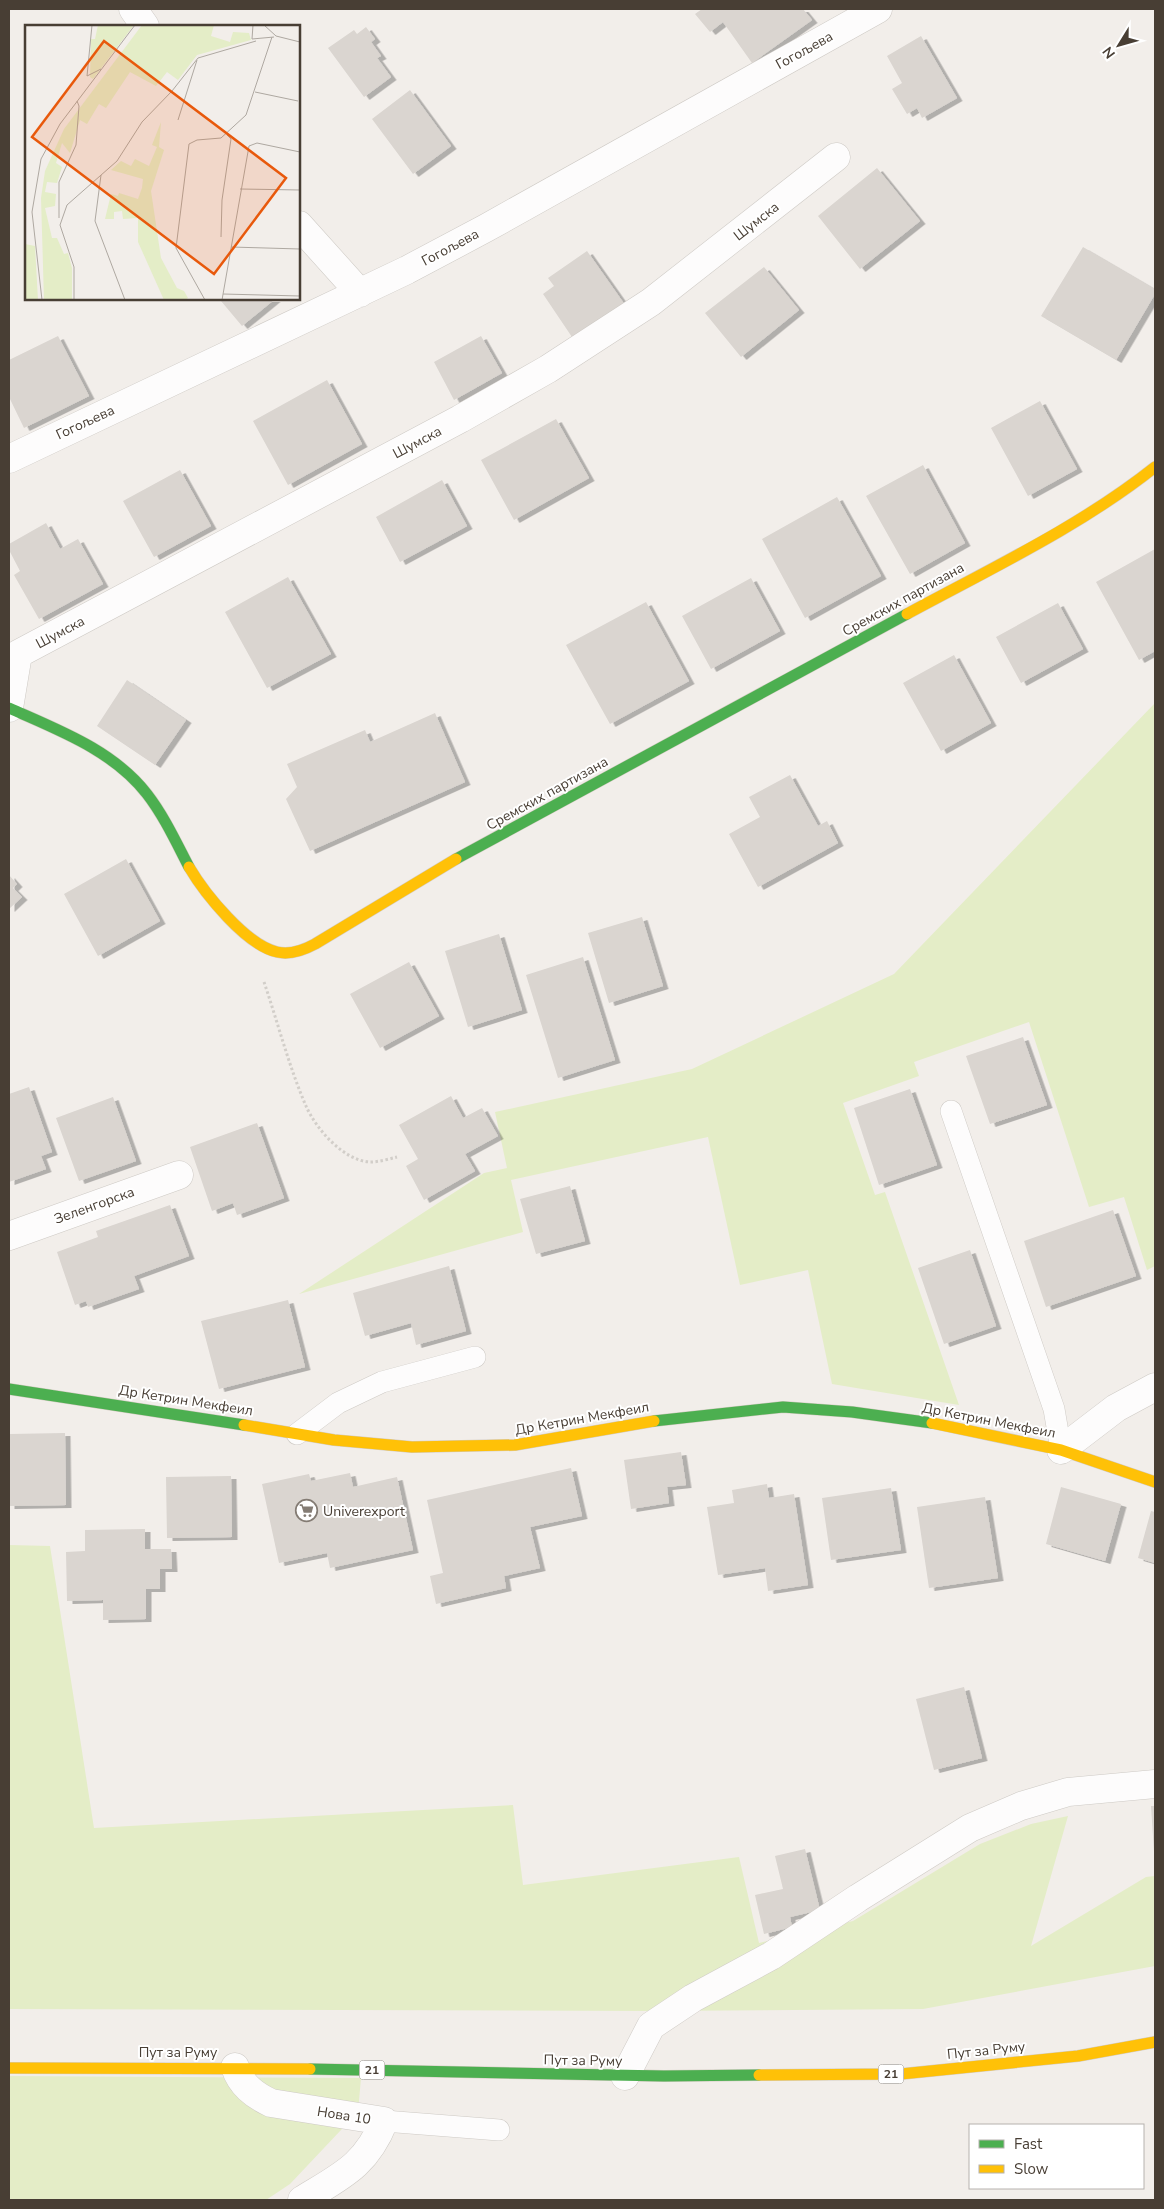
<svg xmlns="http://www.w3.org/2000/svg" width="1164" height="2209" viewBox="0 0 1164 2209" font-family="'Nunito Sans',sans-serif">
<defs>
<filter id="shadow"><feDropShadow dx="5.5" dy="3" stdDeviation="0" flood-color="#0004"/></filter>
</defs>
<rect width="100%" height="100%" fill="#f2eeea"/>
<!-- green -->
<path fill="#e4edc7" d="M 1155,703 L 1155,1266 L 1147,1270 L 1124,1197 L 1089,1207 L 1029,1022 L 914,1062 L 919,1076 L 843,1103 L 875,1195 L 885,1192 L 959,1405 L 832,1384 L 808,1270 L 740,1285 L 708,1137 L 511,1180 L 523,1232 L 299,1294 L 484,1173 L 507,1168 L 495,1112 L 692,1069 L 894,974 Z
M 9,1545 L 50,1546 L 94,1828 L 513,1805 L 523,1885 L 739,1857 L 759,1943 L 853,1921 L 980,1844 L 1031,1824 L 1068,1816 L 1031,1946 L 1146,1877 L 1155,1876 L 1155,1966 L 923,2009 L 650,2011 L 9,2009 Z
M 9,2076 L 361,2078 L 358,2112 L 290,2184 L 266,2200 L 9,2200 Z"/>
<!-- building -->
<path fill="#dad5d0" filter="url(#shadow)" d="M 702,9 L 803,9 L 812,20 L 752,63 L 723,22 L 710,32 L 695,14 Z
M 366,27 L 375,39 L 371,42 L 381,56 L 377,58 L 391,77 L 364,97 L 328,48 L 354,30 L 357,34 Z
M 921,36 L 957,98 L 922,118 L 917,108 L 907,114 L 892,89 L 902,83 L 887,56 Z
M 410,90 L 451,146 L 413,174 L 372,119 Z
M 877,168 L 920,221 L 860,269 L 818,216 Z
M 1083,247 L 1155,289 L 1155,294 L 1116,360 L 1041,316 Z
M 587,251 L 625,305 L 574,340 L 543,294 L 554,286 L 548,278 Z
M 764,267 L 799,310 L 741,357 L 705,313 Z
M 224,299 L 275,299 L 242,326 L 221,301 Z
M 58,336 L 89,396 L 24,428 L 9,397 L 9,360 Z
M 481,336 L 502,373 L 454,400 L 434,362 Z
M 327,380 L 362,444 L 288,485 L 253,421 Z
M 1040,401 L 1077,469 L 1028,496 L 991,428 Z
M 556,419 L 589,478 L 514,520 L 481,460 Z
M 923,465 L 965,543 L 910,574 L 866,496 Z
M 180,470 L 211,526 L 154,557 L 123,501 Z
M 442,480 L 467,526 L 400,562 L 376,517 Z
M 837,497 L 881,576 L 805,618 L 762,539 Z
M 46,523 L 60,549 L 78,539 L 103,584 L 39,619 L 14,575 L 20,571 L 9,550 L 9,544 Z
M 1155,549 L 1155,651 L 1139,660 L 1096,582 Z
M 288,577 L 331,654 L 267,688 L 225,612 Z
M 751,578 L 780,631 L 711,669 L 682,616 Z
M 646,602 L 689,681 L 610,724 L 566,645 Z
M 1058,603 L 1083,649 L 1021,683 L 996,637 Z
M 954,655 L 991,723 L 941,751 L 903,683 Z
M 127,680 L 186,720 L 155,765 L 97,726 Z
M 435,713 L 465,782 L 310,851 L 286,799 L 297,787 L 287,764 L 365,730 L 370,742 Z
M 790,775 L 818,826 L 827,821 L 838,843 L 758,887 L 729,834 L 760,817 L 749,797 Z
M 126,859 L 160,921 L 98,956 L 64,894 Z
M 9,875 L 17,884 L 13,888 L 22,897 L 9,909 Z
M 642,917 L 663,986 L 609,1003 L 588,933 Z
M 499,934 L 522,1010 L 468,1027 L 445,951 Z
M 583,957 L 615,1060 L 558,1078 L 526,975 Z
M 409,962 L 439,1016 L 380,1048 L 350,994 Z
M 1023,1037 L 1047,1105 L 990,1124 L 966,1056 Z
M 29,1087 L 52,1152 L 41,1156 L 46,1169 L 9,1182 L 9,1094 Z
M 910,1089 L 937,1165 L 879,1185 L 854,1108 Z
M 451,1096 L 463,1118 L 482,1108 L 498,1136 L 465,1154 L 475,1171 L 424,1200 L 406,1166 L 418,1159 L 399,1125 Z
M 113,1097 L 136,1161 L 79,1181 L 56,1118 Z
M 257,1123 L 284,1198 L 237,1215 L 233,1203 L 212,1211 L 190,1147 Z
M 570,1186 L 585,1241 L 536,1254 L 520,1199 Z
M 170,1205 L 189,1256 L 134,1276 L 139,1289 L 88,1307 L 86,1301 L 75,1305 L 57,1252 L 98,1237 L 96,1231 Z
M 1113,1210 L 1136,1276 L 1046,1307 L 1024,1241 Z
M 970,1250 L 996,1326 L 944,1344 L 918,1268 Z
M 449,1266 L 466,1331 L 416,1345 L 411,1323 L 365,1336 L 353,1293 Z
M 288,1300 L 305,1367 L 219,1389 L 201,1321 Z
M 65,1433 L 66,1505 L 9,1506 L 9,1434 Z
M 681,1452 L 686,1485 L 667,1487 L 669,1503 L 631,1509 L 624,1460 Z
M 571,1468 L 582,1516 L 530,1527 L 540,1568 L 504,1576 L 506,1588 L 436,1604 L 430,1576 L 443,1573 L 427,1500 Z
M 350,1473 L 353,1487 L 397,1477 L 413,1550 L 330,1568 L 327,1553 L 279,1563 L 262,1484 L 309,1474 L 311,1481 Z
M 231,1476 L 232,1537 L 167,1538 L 166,1477 Z
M 767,1484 L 769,1498 L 794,1494 L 808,1585 L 768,1591 L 765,1568 L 718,1575 L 707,1507 L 734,1503 L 732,1490 Z
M 1061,1487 L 1121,1504 L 1105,1561 L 1046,1544 Z
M 891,1488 L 901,1550 L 831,1560 L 822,1498 Z
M 985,1497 L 998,1578 L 929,1588 L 917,1507 Z
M 1151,1511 L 1155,1512 L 1155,1563 L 1138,1558 Z
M 145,1529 L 145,1549 L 171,1549 L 172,1569 L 160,1569 L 160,1589 L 146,1589 L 146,1619 L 103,1620 L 103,1600 L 67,1601 L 66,1552 L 85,1551 L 85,1530 Z
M 964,1687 L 982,1758 L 934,1770 L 916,1699 Z
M 1151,1806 L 1155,1806 L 1155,1852 L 1154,1852 Z
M 805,1849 L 820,1910 L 790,1917 L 792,1927 L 764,1934 L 755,1895 L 783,1889 L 775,1856 Z"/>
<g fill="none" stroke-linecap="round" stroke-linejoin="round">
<defs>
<path id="lane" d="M 951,1111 L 1054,1409 L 1061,1450
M 297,1434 L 338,1403 L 382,1382 L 475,1357
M 384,2121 L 499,2130"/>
<path id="street" d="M 133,9 L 145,26
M 299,225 L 360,293
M 9,459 L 407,270 L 486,228 L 878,9
M 9,708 L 18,654 L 460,419 L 548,369 L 651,302 L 836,157
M 9,1236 L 179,1175
M 1061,1450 L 1116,1408 L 1155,1387
M 235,2067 C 241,2085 254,2095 271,2103 L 384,2121 C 366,2166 341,2176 302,2200
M 625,2076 L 651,2026 L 693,1998 L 771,1956 L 858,1898 L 970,1828 L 1021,1806 L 1068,1792 L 1155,1784"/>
<path id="fast" d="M 9,708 C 58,730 113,750 147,794 C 164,816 176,842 189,867
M 456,859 L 907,614
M 9,1389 L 244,1425
M 654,1421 L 783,1407 L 852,1412 L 932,1423
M 310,2069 L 664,2076 L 759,2075"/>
<path id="slow" d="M 907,614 C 990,569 1081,526 1155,467
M 189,867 C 205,894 246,945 277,952 C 290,955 304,950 315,944 L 456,859
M 932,1423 L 1061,1450 L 1155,1482
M 244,1425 L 334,1440 L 412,1447 L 515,1445 L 654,1421
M 9,2068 L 310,2069
M 759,2075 L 901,2074 L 1078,2056 L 1155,2042"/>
</defs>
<!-- lane casing -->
<use href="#lane" stroke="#cecac5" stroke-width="22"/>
<!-- street casing -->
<use href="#street" stroke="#cecac5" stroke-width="29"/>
<!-- fast casing -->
<use href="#fast" stroke="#d3cbc1" stroke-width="12"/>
<!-- slow casing -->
<use href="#slow" stroke="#d3cbc1" stroke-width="12"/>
<!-- path -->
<path stroke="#d2cec9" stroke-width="3" stroke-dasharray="2.5 2.5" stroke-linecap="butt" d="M 264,982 C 278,1023 289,1067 306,1106 C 316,1129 344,1161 370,1162 C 379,1162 389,1159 397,1157"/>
<!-- lane -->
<use href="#lane" stroke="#fdfcfc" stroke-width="21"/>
<!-- street -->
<use href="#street" stroke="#fdfcfc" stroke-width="28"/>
<!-- fast -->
<use href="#fast" stroke="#4caf50" stroke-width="11"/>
<!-- slow -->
<use href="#slow" stroke="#ffc107" stroke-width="11"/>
</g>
<!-- icons -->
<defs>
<symbol id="supermarket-ring" viewBox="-11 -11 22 22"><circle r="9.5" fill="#fff" stroke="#847c74" stroke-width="1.5"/><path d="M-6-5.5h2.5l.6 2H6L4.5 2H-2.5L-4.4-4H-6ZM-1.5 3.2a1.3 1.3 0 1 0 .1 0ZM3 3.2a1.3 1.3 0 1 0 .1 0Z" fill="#847c74"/></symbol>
</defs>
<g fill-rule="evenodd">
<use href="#supermarket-ring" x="294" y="1498" width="25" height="25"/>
</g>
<g text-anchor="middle" stroke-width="4" stroke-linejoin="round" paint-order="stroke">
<!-- shield labels -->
<g fill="#fff" stroke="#7f7871" stroke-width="1">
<rect x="359.5" y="2060.5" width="25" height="19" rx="4"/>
<rect x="878.5" y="2064.5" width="25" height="19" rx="4"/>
</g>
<g font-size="12" font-weight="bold" fill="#483e34">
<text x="372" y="2074">21</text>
<text x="891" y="2078">21</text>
</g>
<!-- street labels -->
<g font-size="14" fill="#483e34" stroke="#fff">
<text transform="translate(804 50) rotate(-29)" y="5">Гогољева</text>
<text transform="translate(756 221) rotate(-38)" y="5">Шумска</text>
<text transform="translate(450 247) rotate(-28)" y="5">Гогољева</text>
<text transform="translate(85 422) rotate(-25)" y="5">Гогољева</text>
<text transform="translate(417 442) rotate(-28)" y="5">Шумска</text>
<text transform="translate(903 599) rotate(-29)" y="5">Сремских партизана</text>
<text transform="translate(60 632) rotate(-28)" y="5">Шумска</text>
<text transform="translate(547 793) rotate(-29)" y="5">Сремских партизана</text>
<text transform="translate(94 1205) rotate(-20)" y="5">Зеленгорска</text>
<text transform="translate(186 1400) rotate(9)" y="5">Др Кетрин Мекфеил</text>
<text transform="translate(582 1418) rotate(-10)" y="5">Др Кетрин Мекфеил</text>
<text transform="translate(989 1420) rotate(11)" y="5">Др Кетрин Мекфеил</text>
<text transform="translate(986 2050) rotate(-6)" y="5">Пут за Руму</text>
<text x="178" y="2057">Пут за Руму</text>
<text transform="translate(583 2060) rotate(1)" y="5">Пут за Руму</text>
<text transform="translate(344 2115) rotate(9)" y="5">Нова 10</text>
</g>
<!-- poi labels -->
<g font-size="14" fill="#483e34" stroke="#fff" text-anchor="start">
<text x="323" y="1516">Univerexport</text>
</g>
</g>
<!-- overview -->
<g transform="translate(25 25)">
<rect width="275" height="275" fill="#f2eeea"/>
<path d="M 73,0 L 109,0 L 68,54 L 65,52 L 66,14 L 70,14 ZM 117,0 L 189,0 L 186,11 L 205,17 L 208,7 L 224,8 L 226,15 L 172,30 L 153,55 L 142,47 L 131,61 L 105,47 L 81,83 L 74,79 L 62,99 L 55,95 L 45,128 L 37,118 L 31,138 L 37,142 L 32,158 L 22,157 L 20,167 L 31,169 L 30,181 L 20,183 L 27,213 L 32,213 L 39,229 L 43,228 L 47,243 L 47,275 L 19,275 L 16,173 L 20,146 L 39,104 ZM 136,97 L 134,122 L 139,125 L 126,166 L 136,233 L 152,263 L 159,266 L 163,273 L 160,275 L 139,275 L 113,217 L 113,193 L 98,194 L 97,186 L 89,187 L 89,194 L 80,194 L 86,169 L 93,171 L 94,168 L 113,174 L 117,163 L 118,154 L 86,145 L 96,136 L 106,141 L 110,134 L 124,141 L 132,122 L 127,120 ZM 0,219 L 10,221 L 13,275 L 0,275 Z" fill="#e4edc7"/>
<path fill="none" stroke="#aea8a1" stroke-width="1" d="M 67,0 L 62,51 L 76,44M 228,0 L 227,14 L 249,12M 239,0 L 251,11 L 275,17M 230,67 L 273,76M 153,95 L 172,35M 76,150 L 70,196 L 100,275M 215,164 L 275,165M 34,193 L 34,157 L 51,120 L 54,81 L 52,76M 196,212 L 197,175 L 206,114 L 202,110M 206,222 L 275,224M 198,269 L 275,271M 17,275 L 7,187 L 16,134 L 35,99 L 110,0M 49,275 L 49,242 L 35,200 L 42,180 L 92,136 L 117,97 L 147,66 L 173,33 L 231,16M 180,275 L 151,223 L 164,119 L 172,115 L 196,113 L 221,90 L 247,12M 197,275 L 224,121 L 232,118 L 275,127"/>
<path fill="#e8590c" fill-opacity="0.15" stroke="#e8590c" stroke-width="2.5" d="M 79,16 L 261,153 L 189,249 L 7,112 Z"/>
<rect width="275" height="275" fill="none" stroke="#483e34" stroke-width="2.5"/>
</g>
<!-- border -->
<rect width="1164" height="2209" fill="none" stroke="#483e34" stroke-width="20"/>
<!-- legend -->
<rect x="969" y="2124" width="175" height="65" fill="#ffffff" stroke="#b6b2ae"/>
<rect x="979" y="2140" width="25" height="8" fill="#4caf50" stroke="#b6b2ae"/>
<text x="1014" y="2149" font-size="15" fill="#483e34">Fast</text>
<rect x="979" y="2165" width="25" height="8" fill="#ffc107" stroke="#b6b2ae"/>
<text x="1014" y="2174" font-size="15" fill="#483e34">Slow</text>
<!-- north arrow -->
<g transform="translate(1119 45) rotate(233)" stroke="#ffffff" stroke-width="4" paint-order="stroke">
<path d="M0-4L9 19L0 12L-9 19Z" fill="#483e34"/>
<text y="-8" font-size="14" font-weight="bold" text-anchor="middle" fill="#483e34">N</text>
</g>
</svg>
